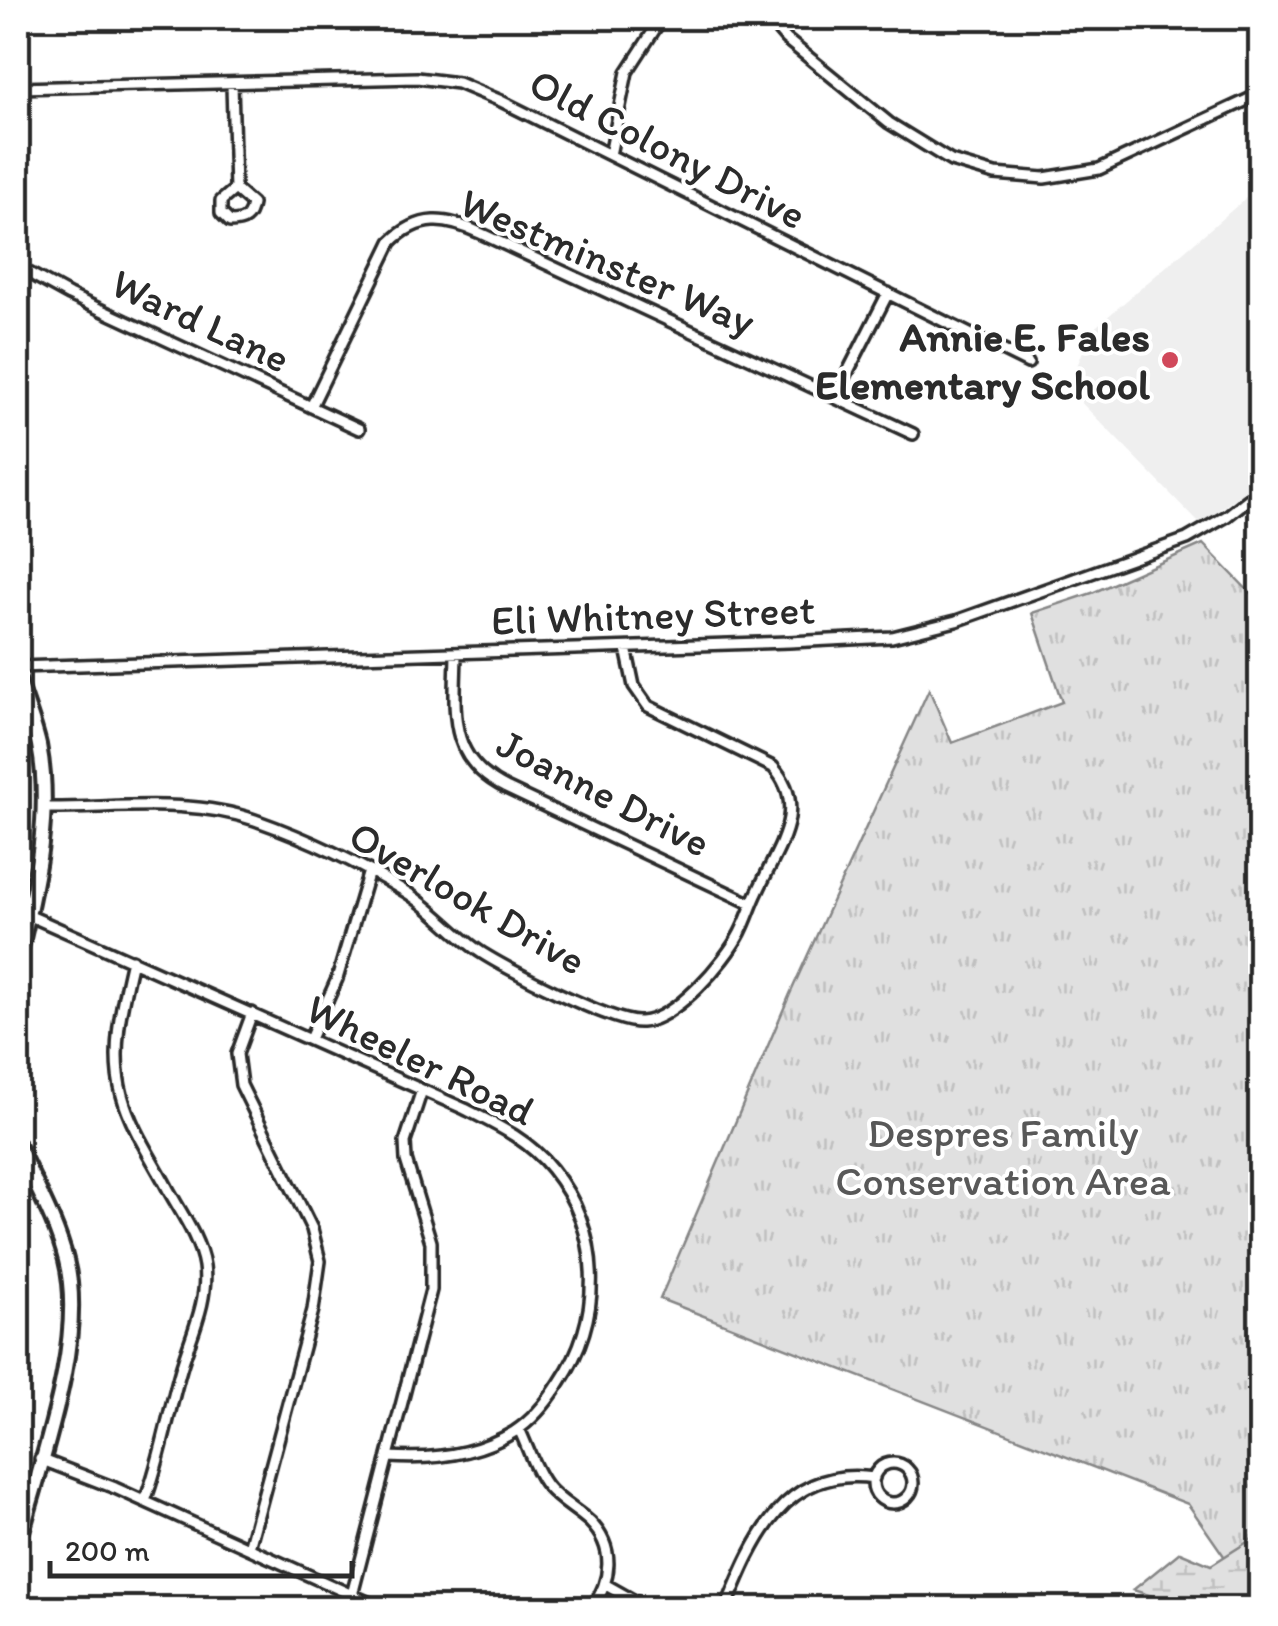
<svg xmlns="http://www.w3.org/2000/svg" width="1278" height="1626" viewBox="0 0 1278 1626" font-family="Itim,sans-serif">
<defs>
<pattern id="grass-tufts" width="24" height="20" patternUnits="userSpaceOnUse" patternTransform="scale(2.5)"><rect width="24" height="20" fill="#e0e0e0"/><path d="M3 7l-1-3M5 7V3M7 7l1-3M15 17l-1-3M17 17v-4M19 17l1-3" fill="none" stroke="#c0c0c0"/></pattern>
<pattern id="wetland-marsh" width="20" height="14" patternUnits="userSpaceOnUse" patternTransform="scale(2.5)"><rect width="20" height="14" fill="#e0e0e0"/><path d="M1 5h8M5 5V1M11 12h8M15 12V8" fill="none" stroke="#c0c0c0"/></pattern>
</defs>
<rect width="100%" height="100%" fill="#fff"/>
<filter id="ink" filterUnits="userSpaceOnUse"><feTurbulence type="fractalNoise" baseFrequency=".01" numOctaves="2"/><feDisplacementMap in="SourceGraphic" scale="20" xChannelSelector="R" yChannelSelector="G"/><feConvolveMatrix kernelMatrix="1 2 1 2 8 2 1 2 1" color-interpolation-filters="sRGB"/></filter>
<g filter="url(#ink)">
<!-- built -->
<path fill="#efefef" d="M 1260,186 L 1260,480 L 1200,524 L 1068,389 L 1091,331 Z"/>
<!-- grass -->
<path fill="url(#grass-tufts)" stroke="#868686" stroke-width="2.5" d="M 1203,544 L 1260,603 L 1260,1608 L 1188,1504 L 660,1299 L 790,994 L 929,689 L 952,743 L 1062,702 L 1032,613 L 1092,593 Z"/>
<!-- wetland -->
<path fill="url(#wetland-marsh)" stroke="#868686" stroke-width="2.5" d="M 1260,1534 L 1260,1608 L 1190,1608 L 1133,1590 L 1180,1552 L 1211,1565 Z"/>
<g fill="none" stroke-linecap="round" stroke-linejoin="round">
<defs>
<path id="street" d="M 768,18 L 786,39 L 889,123 L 951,161 L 995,174 L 1044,178 L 1099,169 L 1260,94
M 232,84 L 235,189 L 252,204 C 250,218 244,222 230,222 L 221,213 L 221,201 L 235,189
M 18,88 L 417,78 L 458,83 L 501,101 L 1028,363
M 610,155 L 627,72 L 662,18
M 18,267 L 69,295 L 359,429
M 835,397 L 888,293
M 311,407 L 391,242 C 419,214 446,217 480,233 L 913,434
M 456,654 C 455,711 446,758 506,788 L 752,904
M 18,667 L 789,642 L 892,637 L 956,621 L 1187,539 L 1227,516 L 1260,490
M 44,808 C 113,809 189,797 255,820 C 306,838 359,863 406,892 C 432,908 451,931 476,949 C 501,967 614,1024 641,1022 C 675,1020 725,962 740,933 C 747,920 751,905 758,891 C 777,849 810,808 773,767 L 648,706 L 634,686 L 626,648
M 28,915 L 465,1109 C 497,1125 529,1140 552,1169 C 602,1231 604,1316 560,1382 C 548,1401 533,1420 514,1432 C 476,1455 432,1460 389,1457
M 132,960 C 122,1003 110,1052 122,1095 C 131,1129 153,1160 169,1191 C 182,1214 200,1240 204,1266 C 209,1301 190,1337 181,1369 C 168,1414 161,1458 145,1501
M 310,1039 L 337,979 L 369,871
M 519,1429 C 528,1447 534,1470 547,1486 C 559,1501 576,1509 590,1522 C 616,1548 611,1581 592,1608
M 40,1459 L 115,1488 L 381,1608
M873 1483a20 20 0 1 1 40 0a20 20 0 1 1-40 0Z
M 249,1548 L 313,1310 L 320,1261 L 312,1229 L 241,1085 L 237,1054 L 252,1013
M 606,1585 L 647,1608
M 352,1595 L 431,1290 L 431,1242 L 406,1160 L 405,1142 L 422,1090
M 726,1608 C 754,1539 785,1465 874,1478
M 791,1608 L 818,1606 L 842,1608"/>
<path id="secondary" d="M 18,679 C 25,701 34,723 39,745 C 53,817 34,890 18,960
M 18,1146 C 34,1183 56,1220 66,1260 C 87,1341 39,1466 18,1546"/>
</defs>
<!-- street casing -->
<use href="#street" stroke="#2b2b2b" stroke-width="16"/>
<!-- secondary casing -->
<use href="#secondary" stroke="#2b2b2b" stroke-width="20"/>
<!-- street -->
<use href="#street" stroke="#fff" stroke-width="9"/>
<!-- secondary -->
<use href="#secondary" stroke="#fff" stroke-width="12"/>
</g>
</g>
<!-- markers -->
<circle fill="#d1495b" stroke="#fff" stroke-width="4" cx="1170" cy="360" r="10"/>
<g text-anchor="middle" stroke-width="8" stroke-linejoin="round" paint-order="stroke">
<!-- street labels -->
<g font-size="42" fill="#2b2b2b" stroke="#fff">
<text transform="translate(668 148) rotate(27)" y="15">Old Colony Drive</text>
<text transform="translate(608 261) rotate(23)" y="15">Westminster Way</text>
<text transform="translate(201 320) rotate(25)" y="15">Ward Lane</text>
<text transform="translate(653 614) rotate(-2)" y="15">Eli Whitney Street</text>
<text transform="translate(604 792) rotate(27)" y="15">Joanne Drive</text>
<text transform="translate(468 897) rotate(30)" y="15">Overlook Drive</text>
<text transform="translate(421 1059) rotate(26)" y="15">Wheeler Road</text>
</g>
<!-- poi labels -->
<g font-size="42" font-weight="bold" fill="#2b2b2b" stroke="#fff" text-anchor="end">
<text x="1150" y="351">Annie E. Fales<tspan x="1150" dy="48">Elementary School</tspan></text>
</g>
<!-- park labels -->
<g font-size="42" fill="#585858" stroke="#fff">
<text x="1003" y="1147">Despres Family<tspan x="1003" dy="48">Conservation Area</tspan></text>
</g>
</g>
<!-- margin -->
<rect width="1278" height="1626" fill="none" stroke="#fff" stroke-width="60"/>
<rect x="30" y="30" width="1218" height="1566" fill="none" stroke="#2b2b2b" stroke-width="4" filter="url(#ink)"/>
<!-- scale -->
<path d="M50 1561v15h302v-15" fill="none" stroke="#2b2b2b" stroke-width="5"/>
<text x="65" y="1561" font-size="30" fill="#2b2b2b" stroke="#ffffff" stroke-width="8" paint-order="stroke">200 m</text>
</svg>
